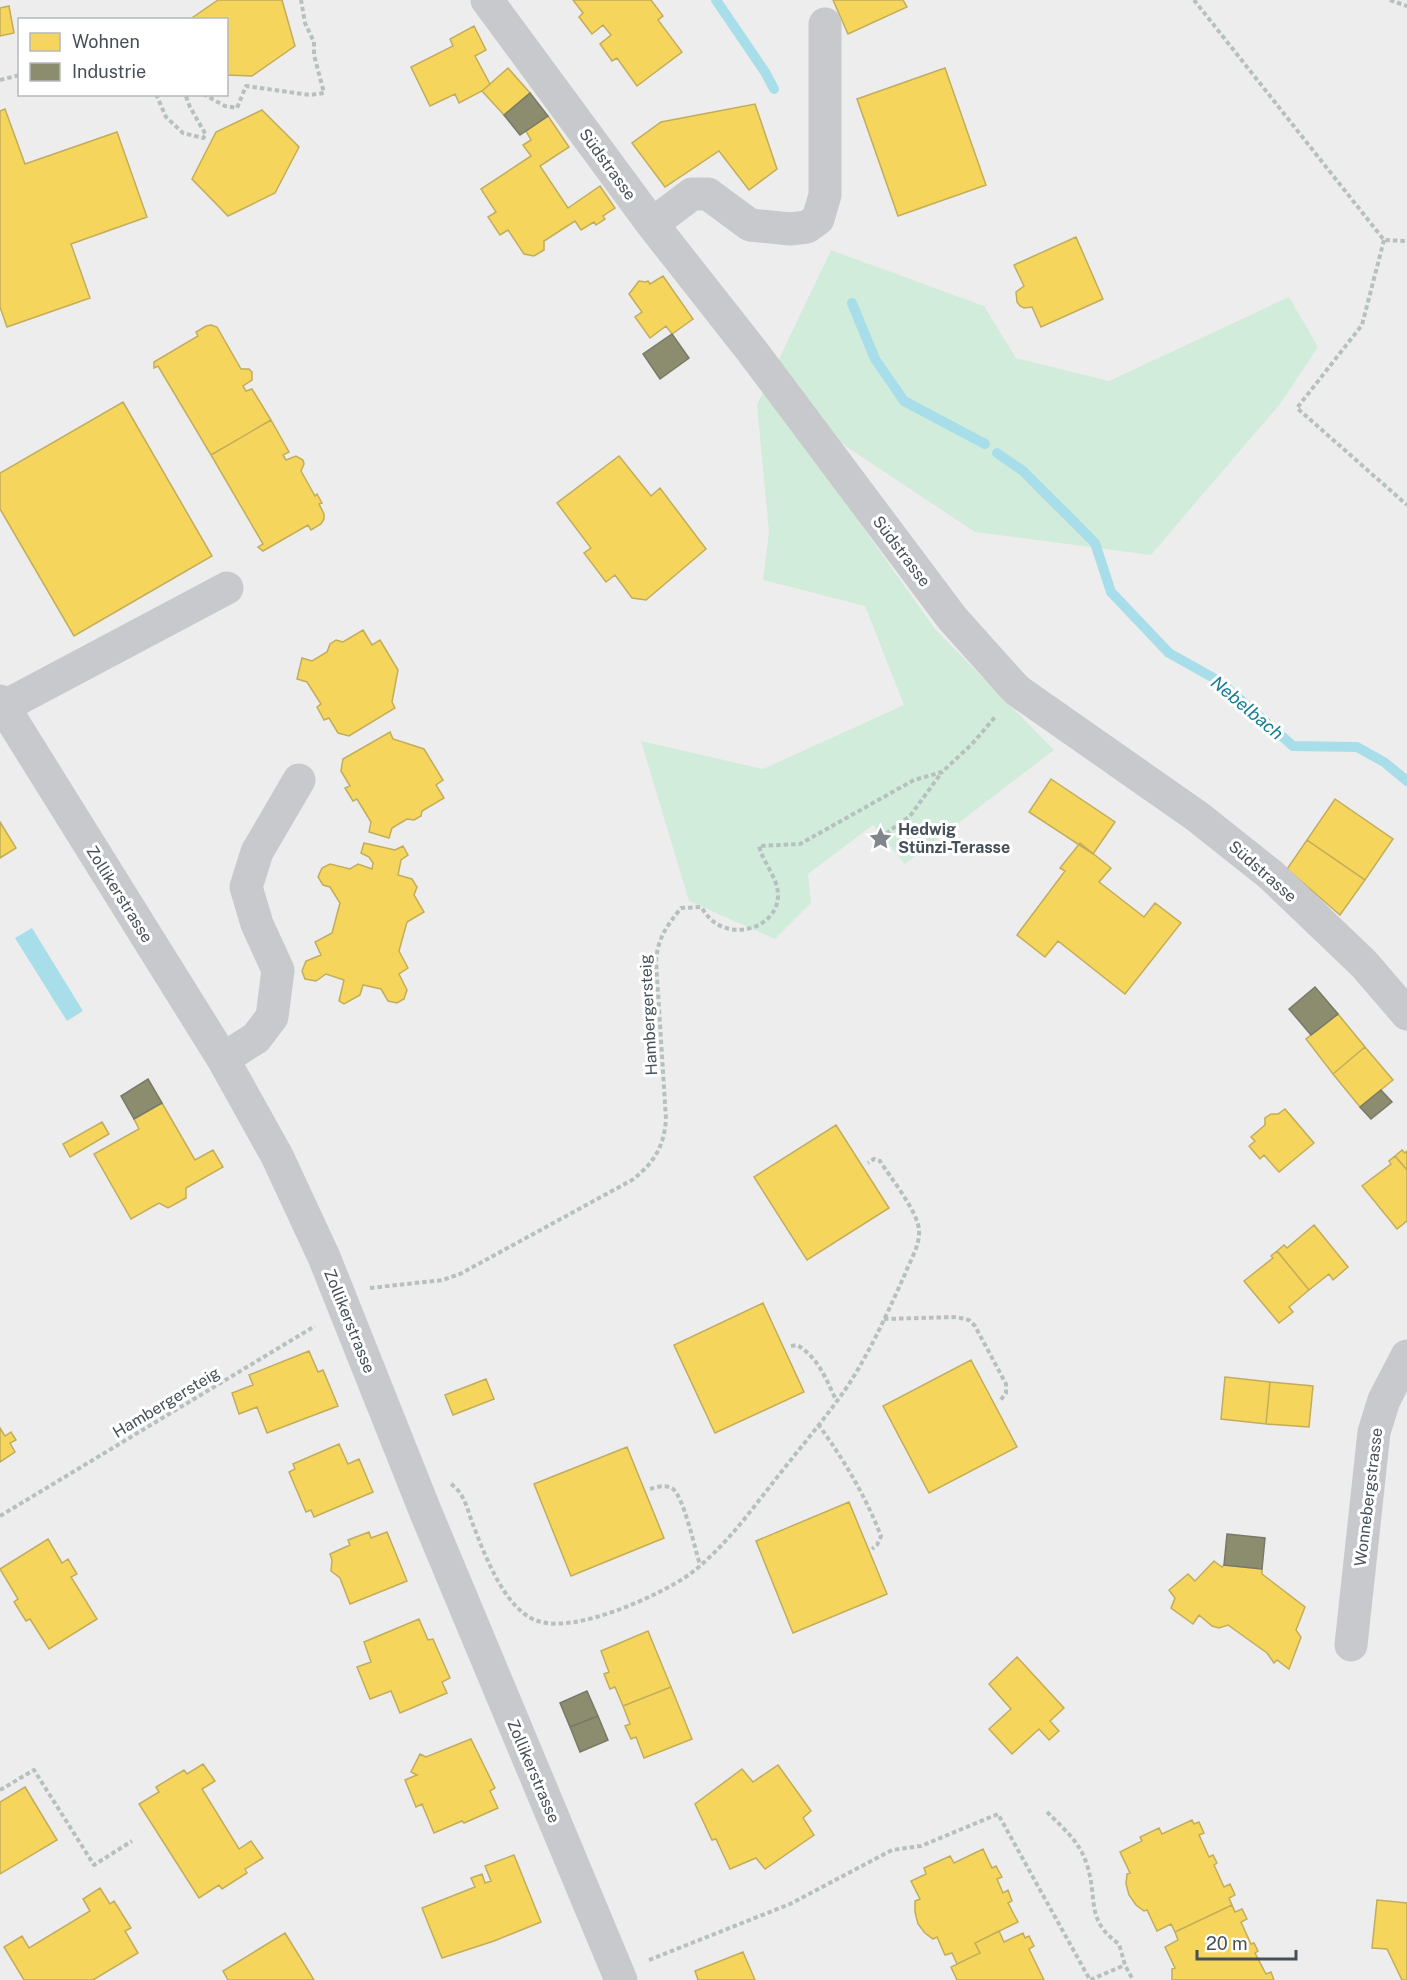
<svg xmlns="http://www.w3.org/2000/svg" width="1407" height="1980" viewBox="0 0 1407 1980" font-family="'Public Sans',sans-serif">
<rect width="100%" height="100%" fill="#eeeded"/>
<!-- green -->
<path fill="#d2ecdb" d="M 831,250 L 984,306 L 1016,358 L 1109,381 L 1289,297 L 1318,347 L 1280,404 L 1151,555 L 975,532 L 770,396 L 935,629 L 1054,750 L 905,864 L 873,825 L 808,874 L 811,903 L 775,939 L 689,901 L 641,741 L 763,769 L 904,705 L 865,606 L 763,580 L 769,532 L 757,405 Z"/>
<!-- water -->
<path fill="#a8dee9" d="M 32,928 L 83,1011 L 67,1021 L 15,938 Z"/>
<!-- homes -->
<path fill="#f6d55c" stroke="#c1ad5b" stroke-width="1.5" d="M 218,0 L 282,0 L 295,46 L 252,76 L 226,75 L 226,20 L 189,20 Z
M 573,0 L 651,0 L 663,16 L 658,20 L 682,52 L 637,86 L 617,58 L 612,61 L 600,44 L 611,35 L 603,25 L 592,34 L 579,17 L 583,13 Z
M 833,0 L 903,0 L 907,7 L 848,34 Z
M 9,6 L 14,33 L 0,36 L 0,8 Z
M 474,26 L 486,50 L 475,56 L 490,84 L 482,91 L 459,103 L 455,94 L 430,106 L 411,67 L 453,46 L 450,39 Z
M 508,68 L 530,93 L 504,115 L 482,91 Z
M 945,68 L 986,185 L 898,216 L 857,99 Z
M 755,104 L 777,169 L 749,190 L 719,151 L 665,187 L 632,143 L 661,122 Z
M 5,109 L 25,164 L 117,132 L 147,217 L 71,244 L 90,298 L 7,327 L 0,307 L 0,111 Z
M 262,110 L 299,147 L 275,193 L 228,216 L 192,179 L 216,132 Z
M 548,116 L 569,147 L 540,166 L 568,208 L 600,186 L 615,208 L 603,216 L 605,219 L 596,225 L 594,222 L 581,230 L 575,221 L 544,241 L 544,250 L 534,256 L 524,254 L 508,230 L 500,235 L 488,217 L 496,212 L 481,189 L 531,156 L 523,145 L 531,140 L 526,131 Z
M 1076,237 L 1103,299 L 1041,327 L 1032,307 L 1024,308 L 1020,306 L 1017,302 L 1016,292 L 1024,286 L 1014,265 Z
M 663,276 L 693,319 L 672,334 L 666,326 L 650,338 L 635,317 L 642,312 L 629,294 L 639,281 L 646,282 L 648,281 L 650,284 Z
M 211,325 L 217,327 L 241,369 L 249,369 L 252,372 L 252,380 L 243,386 L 246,391 L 252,389 L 271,420 L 211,455 L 158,366 L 154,368 L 154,362 L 198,336 L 196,332 L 206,326 Z
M 123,402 L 212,556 L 74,636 L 0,509 L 0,473 Z
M 271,420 L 289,452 L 283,455 L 286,460 L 296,456 L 303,460 L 304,464 L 301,471 L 315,496 L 317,494 L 322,503 L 319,504 L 324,514 L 324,519 L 321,524 L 311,530 L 308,525 L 263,551 L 258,547 L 263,544 L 211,455 Z
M 619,456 L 651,496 L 660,488 L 706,549 L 646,600 L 632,598 L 615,575 L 606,582 L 584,553 L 591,548 L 557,503 Z
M 363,630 L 372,645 L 380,640 L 398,670 L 392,702 L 395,708 L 349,736 L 338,733 L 329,718 L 324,720 L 317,707 L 321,704 L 307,682 L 297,679 L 302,658 L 312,661 L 327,652 L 330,644 L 336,640 L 343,642 Z
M 390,732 L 393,739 L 424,749 L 443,780 L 436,785 L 444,798 L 422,811 L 421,816 L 414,820 L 407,819 L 392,828 L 389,838 L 369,832 L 371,822 L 357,799 L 353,801 L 345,788 L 350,786 L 341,771 L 343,759 Z
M 1051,779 L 1115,822 L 1093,854 L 1029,812 Z
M 1335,799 L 1393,839 L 1365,880 L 1307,840 Z
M 0,822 L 16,848 L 0,858 Z
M 1307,840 L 1365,880 L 1340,915 L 1287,869 Z
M 364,843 L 395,850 L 403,846 L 408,855 L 401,860 L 398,875 L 412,879 L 417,887 L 414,895 L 424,912 L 407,922 L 399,951 L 408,968 L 399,974 L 407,990 L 404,999 L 397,1003 L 388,1001 L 381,989 L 363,985 L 360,995 L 344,1004 L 339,1001 L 344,980 L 326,974 L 316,981 L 305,979 L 302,971 L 306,961 L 321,955 L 315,942 L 332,933 L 340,903 L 330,887 L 323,885 L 318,877 L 322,868 L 330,864 L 350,869 L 358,864 L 372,869 L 373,863 L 369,857 L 361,853 Z
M 1080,843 L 1111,868 L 1099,882 L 1144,917 L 1155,903 L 1181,923 L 1125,994 L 1058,941 L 1045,957 L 1017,935 L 1065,871 L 1060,868 Z
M 1338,1014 L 1365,1047 L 1333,1074 L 1306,1039 Z
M 1365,1047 L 1393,1080 L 1360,1107 L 1333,1074 Z
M 162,1103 L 195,1160 L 213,1150 L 223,1167 L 186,1188 L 186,1198 L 168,1208 L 159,1203 L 131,1219 L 94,1154 L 139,1129 L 134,1119 Z
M 1285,1109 L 1314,1143 L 1279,1172 L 1264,1155 L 1260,1159 L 1249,1146 L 1255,1141 L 1251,1137 L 1265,1125 L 1265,1118 L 1271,1114 L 1278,1114 Z
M 102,1122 L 109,1134 L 70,1157 L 63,1144 Z
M 836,1125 L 889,1208 L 807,1260 L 754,1177 Z
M 1402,1150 L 1405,1153 L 1407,1151 L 1407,1170 L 1395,1156 Z
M 1395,1156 L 1407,1170 L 1407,1221 L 1397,1229 L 1362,1186 L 1391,1164 L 1389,1161 Z
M 1314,1225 L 1348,1267 L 1333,1280 L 1329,1274 L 1309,1290 L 1277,1251 L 1284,1245 L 1287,1248 Z
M 1277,1251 L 1309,1290 L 1289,1307 L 1293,1312 L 1279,1323 L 1244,1281 L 1273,1258 L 1271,1256 Z
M 763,1303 L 804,1392 L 715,1433 L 674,1345 Z
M 309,1351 L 318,1372 L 323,1370 L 338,1406 L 267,1433 L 257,1407 L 239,1414 L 232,1393 L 253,1385 L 249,1375 Z
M 971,1360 L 1017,1447 L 929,1493 L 883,1406 Z
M 1225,1377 L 1270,1382 L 1266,1424 L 1221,1419 Z
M 486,1379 L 494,1399 L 453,1415 L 445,1395 Z
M 1270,1382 L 1313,1386 L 1309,1427 L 1266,1424 Z
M 0,1428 L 5,1436 L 11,1432 L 16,1440 L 10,1443 L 15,1452 L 0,1462 Z
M 339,1444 L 348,1464 L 359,1459 L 373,1492 L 314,1517 L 311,1510 L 306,1512 L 289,1472 L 295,1469 L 293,1464 Z
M 627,1447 L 664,1538 L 571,1576 L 534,1484 Z
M 849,1502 L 887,1594 L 793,1633 L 756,1541 Z
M 369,1532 L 371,1538 L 387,1532 L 407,1581 L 350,1604 L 340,1578 L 331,1571 L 332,1560 L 330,1554 L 350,1545 L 348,1540 Z
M 48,1539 L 62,1563 L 68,1559 L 77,1574 L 71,1577 L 97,1619 L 49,1649 L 30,1619 L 26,1621 L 14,1602 L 18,1599 L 0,1569 Z
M 1214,1561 L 1222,1567 L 1224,1565 L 1262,1569 L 1262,1574 L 1305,1607 L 1296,1630 L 1301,1637 L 1289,1669 L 1277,1660 L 1274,1663 L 1267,1653 L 1228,1625 L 1219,1628 L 1212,1626 L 1199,1615 L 1193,1624 L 1171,1608 L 1175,1598 L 1169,1590 L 1188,1574 L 1195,1581 Z
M 419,1619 L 428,1640 L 433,1639 L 450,1678 L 442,1682 L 447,1693 L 400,1713 L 391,1691 L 370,1699 L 357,1667 L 371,1662 L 364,1642 Z
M 648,1631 L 671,1687 L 623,1706 L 615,1687 L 610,1689 L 604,1674 L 609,1672 L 601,1651 Z
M 1017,1657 L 1064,1708 L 1050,1721 L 1059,1731 L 1049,1740 L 1039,1729 L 1012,1754 L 989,1729 L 1011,1709 L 989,1684 Z
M 671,1687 L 692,1739 L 644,1758 L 636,1737 L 631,1739 L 625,1726 L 630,1724 L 623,1706 Z
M 471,1739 L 495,1788 L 490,1791 L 498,1808 L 464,1823 L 462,1821 L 434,1833 L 422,1804 L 416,1807 L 405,1780 L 417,1775 L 411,1772 L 420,1754 L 426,1757 Z
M 203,1764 L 215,1781 L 202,1789 L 239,1849 L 251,1841 L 263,1858 L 245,1869 L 247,1873 L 222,1889 L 219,1885 L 199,1898 L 139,1804 L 159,1792 L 156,1787 L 184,1770 L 187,1774 Z
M 778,1765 L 811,1811 L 803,1818 L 814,1835 L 765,1869 L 756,1858 L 730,1869 L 716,1839 L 712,1840 L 695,1804 L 742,1769 L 753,1782 Z
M 25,1787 L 57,1840 L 0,1874 L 0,1802 Z
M 1192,1820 L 1194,1824 L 1199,1822 L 1204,1833 L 1199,1835 L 1209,1857 L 1213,1855 L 1217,1863 L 1214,1865 L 1224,1887 L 1230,1884 L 1235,1895 L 1229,1898 L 1232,1905 L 1175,1932 L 1171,1924 L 1157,1931 L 1147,1910 L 1144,1911 L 1136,1905 L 1129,1895 L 1126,1884 L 1127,1874 L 1130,1873 L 1120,1852 L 1142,1841 L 1140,1837 L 1159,1828 L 1162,1834 Z
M 983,1849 L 992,1868 L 996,1866 L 1002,1877 L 997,1879 L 1003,1893 L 1008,1890 L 1012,1901 L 1008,1903 L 1018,1922 L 975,1943 L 980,1953 L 957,1964 L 952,1953 L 945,1955 L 937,1937 L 933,1939 L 925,1933 L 918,1924 L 915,1912 L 915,1901 L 920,1899 L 911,1881 L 926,1874 L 924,1868 L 950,1856 L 954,1863 Z
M 514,1855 L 541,1922 L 494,1941 L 442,1958 L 422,1908 L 475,1887 L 471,1878 L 482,1874 L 485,1883 L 491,1881 L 485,1866 Z
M 100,1888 L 110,1904 L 114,1901 L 131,1928 L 125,1931 L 138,1953 L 93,1980 L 24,1980 L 4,1947 L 22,1936 L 29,1948 L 90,1911 L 83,1899 Z
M 1377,1900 L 1407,1903 L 1407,1980 L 1402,1980 L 1387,1949 L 1372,1948 Z
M 1232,1905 L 1235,1912 L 1242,1909 L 1247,1919 L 1241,1922 L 1251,1944 L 1254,1943 L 1258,1951 L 1255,1953 L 1266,1974 L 1271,1972 L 1274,1980 L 1172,1980 L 1172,1969 L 1175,1968 L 1165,1947 L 1178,1940 L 1175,1932 Z
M 999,1931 L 1004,1942 L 1023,1933 L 1025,1938 L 1029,1936 L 1034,1946 L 1029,1949 L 1044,1980 L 957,1980 L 951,1967 L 980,1953 L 975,1943 Z
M 285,1933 L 314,1980 L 228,1980 L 223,1971 Z
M 743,1952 L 755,1980 L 698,1980 L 695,1971 Z"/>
<!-- industry -->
<path fill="#8c8c6e" stroke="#777a67" stroke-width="1.5" d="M 530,93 L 548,116 L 520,135 L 504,115 Z
M 672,334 L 689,358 L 660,379 L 643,354 Z
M 1315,987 L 1338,1014 L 1311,1035 L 1289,1009 Z
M 148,1079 L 162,1103 L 134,1119 L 121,1096 Z
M 1381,1090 L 1392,1102 L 1371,1119 L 1360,1107 Z
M 1227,1534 L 1265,1538 L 1262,1569 L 1224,1565 Z
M 587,1691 L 598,1716 L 570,1727 L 560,1703 Z
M 598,1716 L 608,1740 L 580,1752 L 570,1727 Z"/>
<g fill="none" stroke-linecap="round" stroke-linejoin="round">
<!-- stream -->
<path stroke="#a8dee9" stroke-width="10" d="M 716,0 L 765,72 L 774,89
M 852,303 L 875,359 L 904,401 L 985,444
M 997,453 L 1023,471 L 1095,543 L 1111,592 L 1169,653 L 1219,681 L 1293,746 L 1357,747 L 1384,762 L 1407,781"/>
<!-- path -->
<path stroke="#b6c1bd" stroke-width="4" stroke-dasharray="4.5 3" stroke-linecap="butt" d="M 1194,0 L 1384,240 L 1407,241
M 1390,0 L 1407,6
M 0,80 L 20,75
M 156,94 L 166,117 L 183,133 L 203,138 L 206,135 L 190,107 L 185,94
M 203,94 L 225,106 L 237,108 L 246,86 L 310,95 L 324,93 L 314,55 L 314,42 L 305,23 L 301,0
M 1384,240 L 1362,325 L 1297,408 L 1407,505
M 880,838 L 910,816 L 942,772
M 370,1288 L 443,1280 L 460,1274 L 632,1180 C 654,1163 664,1147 666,1119 L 656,961 C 658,937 667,926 681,908 L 701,907 C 706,914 710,920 717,924 C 739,938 776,926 778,897 C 779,879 763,863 759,846 L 800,844 L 914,780 L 942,772 L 972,744 L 996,716
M 884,1319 L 956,1317 L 969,1320 L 975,1326 L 1006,1384 L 1006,1393 L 999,1402
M 791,1346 L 797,1345 C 818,1357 826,1379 836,1400
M 818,1424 C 844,1460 865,1495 881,1536 L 877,1545 L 872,1549
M 451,1484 C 464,1493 467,1508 472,1522 C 484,1553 505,1611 538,1621 C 575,1634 659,1596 690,1574 C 724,1548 749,1513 775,1480 C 799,1449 825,1419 847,1387 C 870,1352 888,1312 905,1274 C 910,1261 920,1245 919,1231 C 919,1213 890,1177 880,1161 L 874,1159 L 868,1163
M 650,1489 C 657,1487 666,1484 673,1489 C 684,1498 695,1549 700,1565
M 0,1516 L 315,1326
M 0,1790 L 34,1770 L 94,1865 L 132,1841
M 1047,1812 C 1062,1827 1079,1841 1086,1862 C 1099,1899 1084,1919 1119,1944 L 1125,1965 L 1133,1980
M 649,1960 L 790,1904 L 892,1850 L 921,1846 L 998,1814 L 1090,1980 L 1125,1965"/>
<!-- minor -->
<path stroke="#c7c9cc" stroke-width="33" d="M 487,0 L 652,224 L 752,351 L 952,618 L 1012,685 L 1018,691 L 1198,817 L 1271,875 L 1364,964 L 1407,1014
M 652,224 L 692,194 L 708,194 L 750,225 L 790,229 L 807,227 L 818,219 L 825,195 L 825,24
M 0,701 L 223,1059 L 277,1156 L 324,1257 L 426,1513 L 621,1980
M 3,707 L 227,588
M 223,1059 L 256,1038 L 272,1017 L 278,970 L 257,924 L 246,887 L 257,852 L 299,780
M 1351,1645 L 1374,1432 L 1384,1400 L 1407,1356"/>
</g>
<!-- icons -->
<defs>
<symbol id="sight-bare" viewBox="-9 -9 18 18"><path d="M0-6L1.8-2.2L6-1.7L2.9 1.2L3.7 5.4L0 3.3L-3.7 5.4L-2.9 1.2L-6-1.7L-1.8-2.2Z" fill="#80878c" stroke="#fff" stroke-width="2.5" paint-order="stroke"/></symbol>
</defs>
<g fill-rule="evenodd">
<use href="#sight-bare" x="864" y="822" width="33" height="33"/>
</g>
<g text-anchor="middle" stroke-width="6" stroke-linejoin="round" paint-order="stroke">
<!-- street labels -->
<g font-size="16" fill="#455058" stroke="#fff">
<text transform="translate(608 164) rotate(54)" y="6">Südstrasse</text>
<text transform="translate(902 551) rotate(53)" y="6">Südstrasse</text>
<text transform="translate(1263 871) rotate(41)" y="6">Südstrasse</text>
<text transform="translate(120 894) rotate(58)" y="6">Zollikerstrasse</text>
<text transform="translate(648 1015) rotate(-93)" y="6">Hambergersteig</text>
<text transform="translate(350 1321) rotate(68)" y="6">Zollikerstrasse</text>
<text transform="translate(166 1402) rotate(-31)" y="6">Hambergersteig</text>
<text transform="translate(1368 1497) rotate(-83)" y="6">Wonnebergstrasse</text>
<text transform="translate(534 1771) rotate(67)" y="6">Zollikerstrasse</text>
</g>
<!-- poi labels -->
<g font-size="16" font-weight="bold" fill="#455058" stroke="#fff" text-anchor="start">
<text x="898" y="835">Hedwig<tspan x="898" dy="18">Stünzi-Terasse</tspan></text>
</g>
<!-- water labels -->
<g font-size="18" font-style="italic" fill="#127c91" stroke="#fff">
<text transform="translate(1247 708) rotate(40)" y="6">Nebelbach</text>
</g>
</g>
<!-- legend -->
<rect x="18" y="18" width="210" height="78" fill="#ffffff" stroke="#b5b9bc" stroke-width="1.5"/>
<rect x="30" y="33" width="30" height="18" fill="#f6d55c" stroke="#b5b9bc" stroke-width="1.5"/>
<text x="72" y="48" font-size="18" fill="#455058">Wohnen</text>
<rect x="30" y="63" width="30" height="18" fill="#8c8c6e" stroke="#b5b9bc" stroke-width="1.5"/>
<text x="72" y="78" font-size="18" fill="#455058">Industrie</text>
<!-- scale -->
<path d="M1197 1950v9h99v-9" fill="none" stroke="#455058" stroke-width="3"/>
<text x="1206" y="1950" font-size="18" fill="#455058" stroke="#ffffff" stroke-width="4.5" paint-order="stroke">20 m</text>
</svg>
